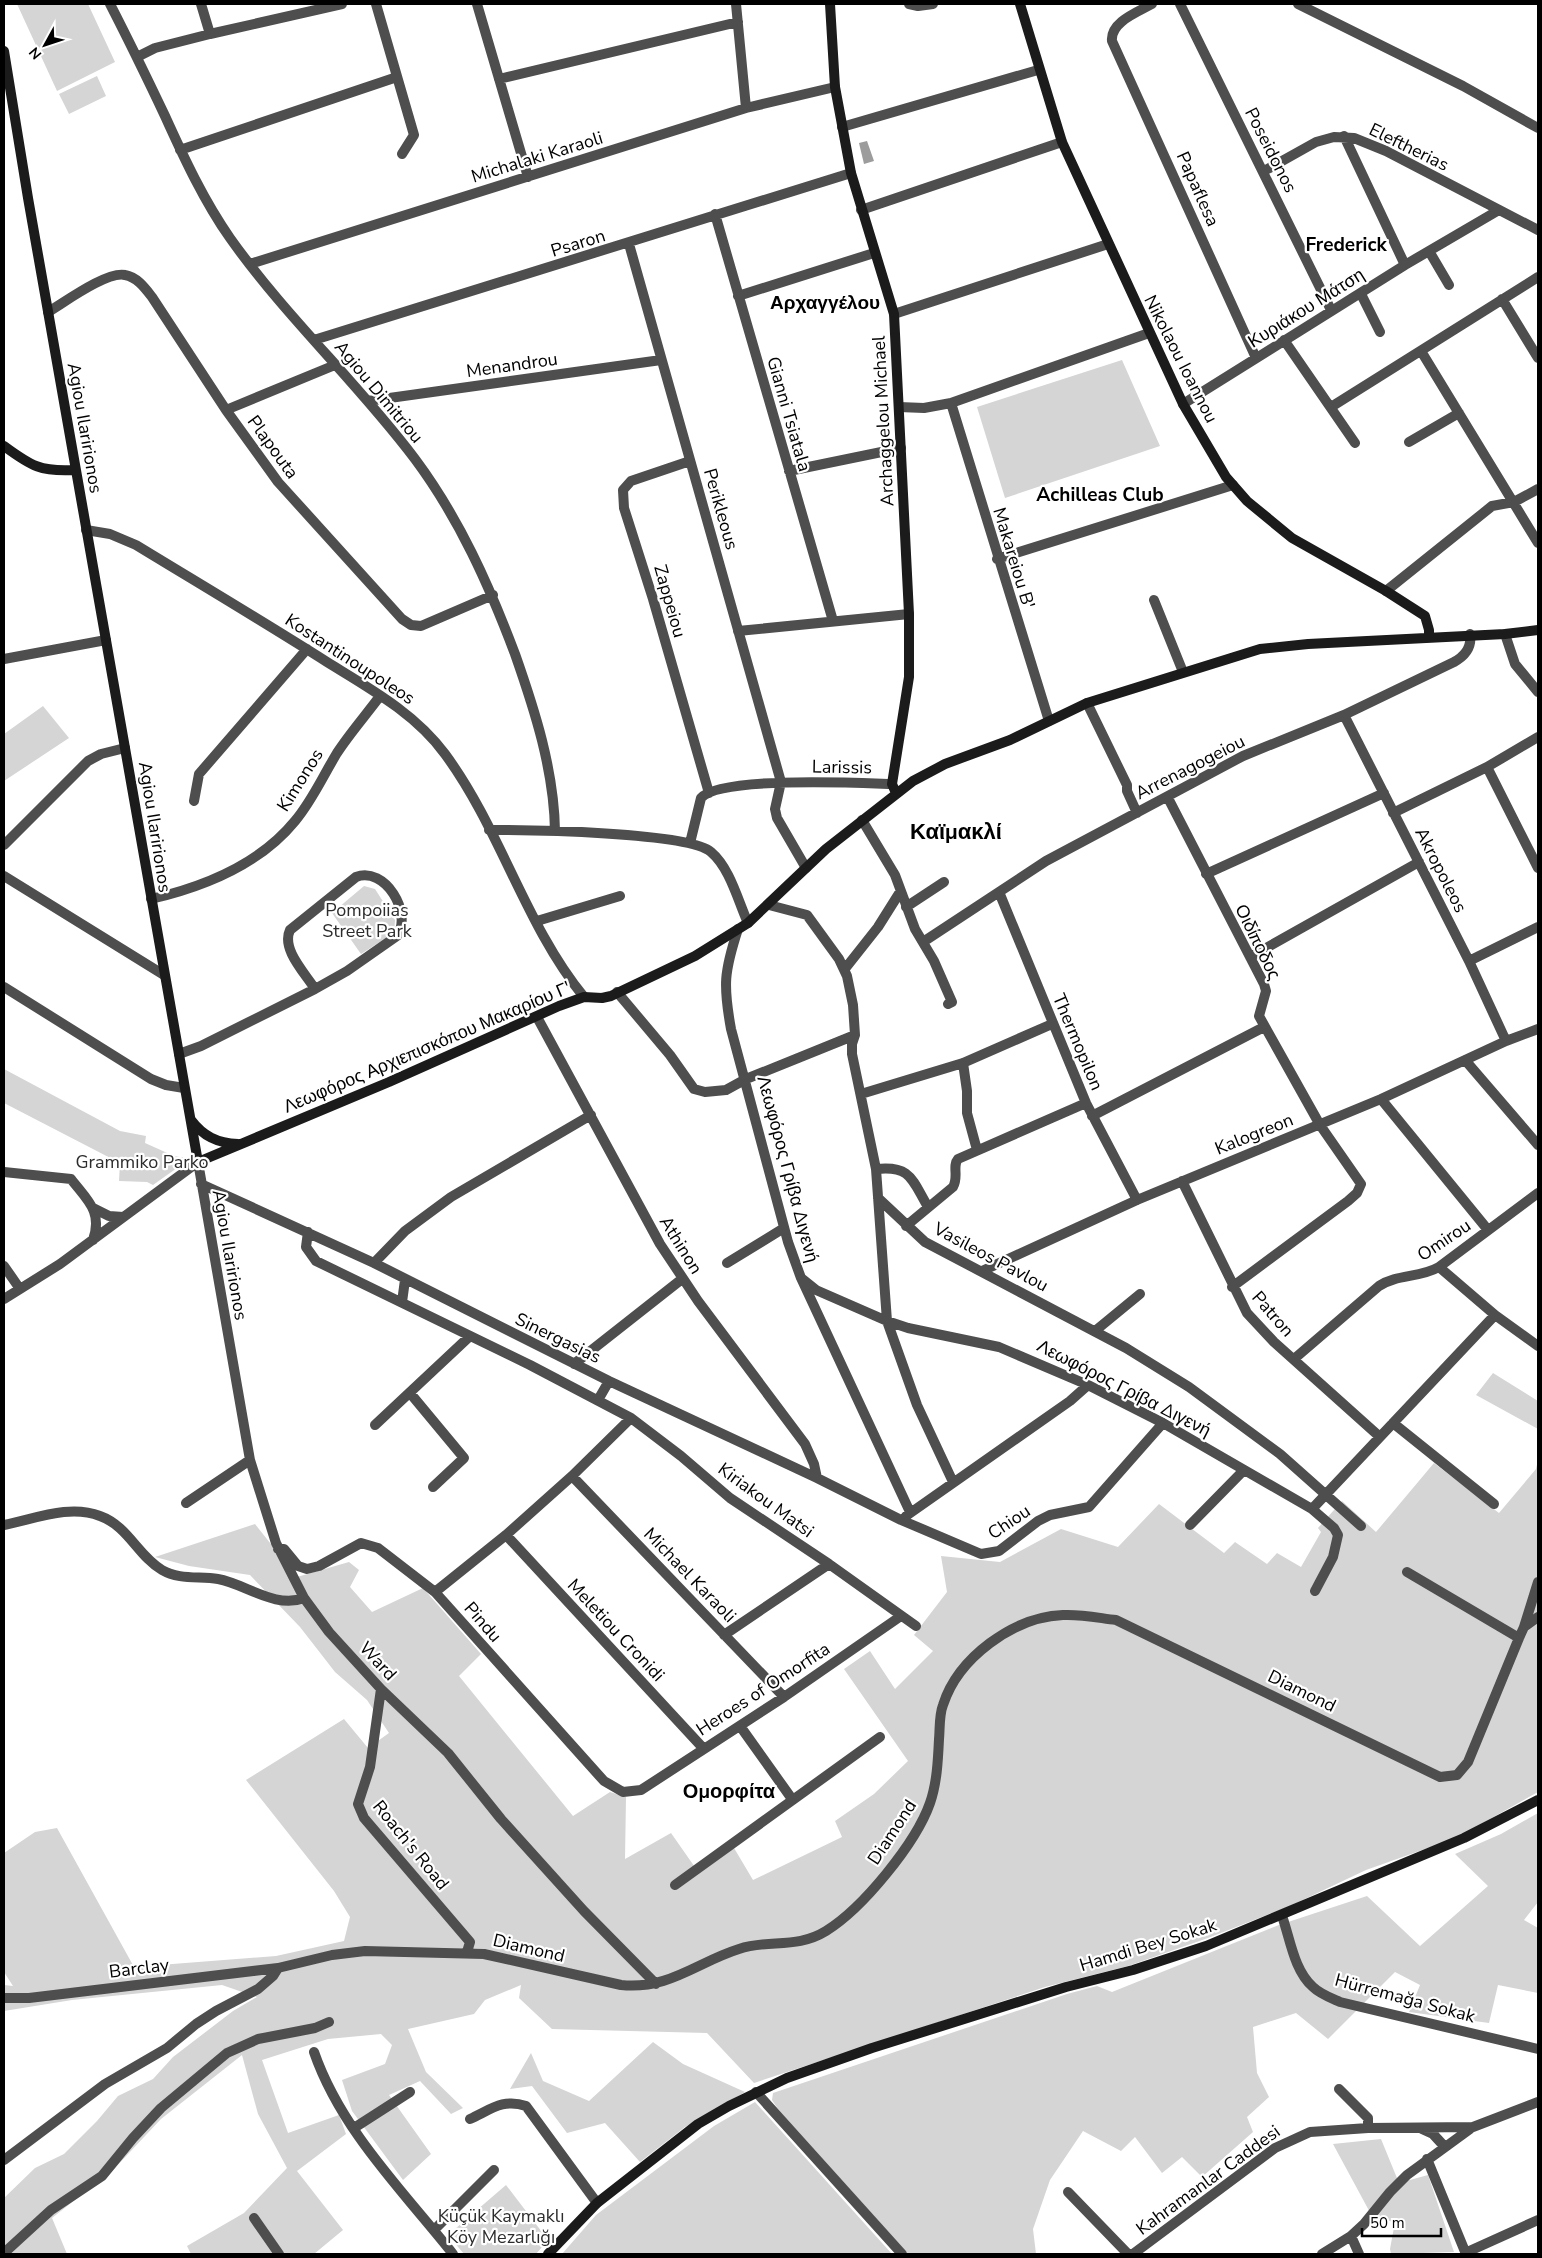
<svg xmlns="http://www.w3.org/2000/svg" width="1542" height="2258" viewBox="0 0 1542 2258" font-family="'Nunito Sans',sans-serif">
<rect width="100%" height="100%" fill="#fff"/>
<!-- green -->
<path fill="#d5d5d5" d="M 17,4 L 88,4 L 115,62 L 57,91 Z
M 97,76 L 106,96 L 69,114 L 59,94 Z
M 1122,360 L 1160,446 L 1005,498 L 977,407 Z
M 43,706 L 69,738 L 4,781 L 4,734 Z
M 364,886 L 375,889 L 395,920 L 394,933 L 361,954 L 332,913 Z
M 4,1069 L 120,1131 L 146,1136 L 145,1143 L 174,1156 L 186,1158 L 184,1163 L 153,1185 L 147,1182 L 119,1181 L 120,1163 L 4,1103 Z
M 1493,1373 L 1538,1401 L 1538,1429 L 1476,1395 Z
M 1538,1460 L 1538,1792 L 1456,1838 L 1366,1870 L 1290,1906 L 1208,1938 L 1128,1966 L 1045,1987 L 754,2083 L 707,2033 L 552,2029 L 519,1998 L 521,1985 L 485,2000 L 474,2014 L 408,2029 L 426,2072 L 463,2108 L 451,2114 L 420,2081 L 389,2095 L 431,2154 L 403,2180 L 352,2111 L 342,2080 L 385,2064 L 392,2045 L 381,2034 L 328,2039 L 262,2060 L 288,2133 L 339,2115 L 346,2134 L 297,2171 L 343,2230 L 314,2254 L 191,2254 L 187,2246 L 244,2213 L 287,2168 L 258,2114 L 242,2055 L 161,2119 L 113,2170 L 52,2218 L 67,2254 L 4,2254 L 4,2198 L 35,2168 L 64,2154 L 97,2121 L 118,2096 L 153,2079 L 173,2057 L 233,2011 L 257,1997 L 222,1985 L 72,2000 L 4,2011 L 4,1985 L 13,1986 L 4,1972 L 4,1853 L 35,1832 L 57,1828 L 134,1967 L 276,1956 L 344,1941 L 350,1917 L 334,1891 L 246,1780 L 344,1719 L 368,1748 L 389,1733 L 367,1700 L 335,1672 L 300,1627 L 250,1575 L 189,1566 L 155,1557 L 255,1524 L 297,1577 L 349,1562 L 359,1570 L 350,1587 L 372,1612 L 423,1588 L 481,1654 L 459,1676 L 573,1816 L 610,1792 L 626,1797 L 625,1859 L 671,1833 L 699,1873 L 734,1848 L 753,1880 L 842,1837 L 835,1821 L 874,1794 L 908,1761 L 844,1669 L 870,1651 L 895,1689 L 933,1651 L 914,1635 L 947,1592 L 941,1556 L 1000,1562 L 1061,1529 L 1118,1547 L 1159,1504 L 1224,1553 L 1235,1542 L 1267,1564 L 1277,1553 L 1301,1567 L 1321,1532 L 1318,1528 L 1342,1501 L 1376,1532 L 1434,1463 L 1499,1513 L 1536,1469 Z
M 1538,1813 L 1538,1902 L 1524,1920 L 1538,1928 L 1538,1993 L 1498,1985 L 1489,2023 L 1409,2012 L 1420,1985 L 1395,1972 L 1328,2039 L 1296,2013 L 1253,2027 L 1257,2073 L 1269,2097 L 1247,2117 L 1253,2132 L 1202,2177 L 1182,2157 L 1162,2173 L 1135,2137 L 1121,2151 L 1083,2131 L 1050,2180 L 1033,2229 L 1036,2254 L 908,2254 L 778,2109 L 772,2100 L 773,2093 L 1067,1994 L 1097,1986 L 1112,1992 L 1279,1925 L 1367,1896 L 1420,1946 L 1488,1886 L 1455,1854 L 1501,1834 Z
M 653,2042 L 683,2064 L 745,2092 L 685,2127 L 640,2162 L 605,2123 L 567,2133 L 532,2086 L 510,2089 L 531,2053 L 543,2081 L 589,2101 Z
M 755,2102 L 892,2254 L 562,2254 L 596,2215 L 714,2126 Z
M 1381,2139 L 1399,2183 L 1428,2175 L 1454,2252 L 1391,2254 L 1390,2249 L 1395,2222 L 1373,2218 L 1333,2144 Z
M 506,2185 L 548,2240 L 536,2254 L 464,2254 L 448,2235 Z"/>
<!-- water -->
<path fill="#9c9c9c" d="M 867,141 L 874,161 L 864,164 L 859,143 Z"/>
<g fill="none" stroke-linecap="round" stroke-linejoin="round">
<!-- street -->
<path stroke="#4e4e4e" stroke-width="10" d="M 110,4 C 129,41 147,78 165,116 C 184,158 204,201 230,238 C 286,317 357,382 415,459 C 459,518 489,585 515,654 C 535,711 554,770 555,831
M 201,4 L 210,34
M 376,4 L 414,135 L 402,154
M 477,4 L 528,177
M 736,4 L 746,108
M 909,4 L 918,6 L 933,4
M 1152,4 C 1138,12 1110,22 1112,41 L 1256,358
M 1180,4 L 1331,310
M 1298,4 L 1463,86 L 1538,128
M 137,57 L 155,48 L 210,34 L 342,4
M 499,79 L 738,22
M 842,127 L 1038,70
M 1344,136 L 1405,265
M 180,150 L 397,77
M 1264,171 L 1316,142 L 1334,137 L 1354,138 L 1386,151 L 1538,230
M 861,210 L 1062,142
M 715,214 L 833,621
M 629,244 L 781,782 L 775,809 L 777,818 L 806,868
M 1429,251 L 1449,285
M 250,264 L 746,108 L 835,87
M 1361,294 L 1380,332
M 738,296 L 874,253
M 1502,299 L 1538,358
M 48,312 C 65,302 107,271 125,275 C 137,277 145,288 152,297 L 226,410 L 278,482 L 402,619 L 411,625 L 421,626 L 493,595
M 894,314 L 1108,244
M 314,340 L 851,173
M 1284,340 L 1355,443
M 1421,351 L 1538,543
M 368,401 L 661,360
M 951,403 L 1049,721
M 1183,404 L 1405,265 L 1499,210
M 899,407 L 924,408 L 951,403 L 1149,333
M 1331,407 L 1538,277
M 226,410 L 335,365
M 1409,442 L 1459,413
M 690,461 L 631,481 L 623,490 L 624,508 L 653,599 L 709,793
M 789,471 L 901,448
M 86,530 L 110,534 L 136,545 C 200,584 264,622 327,662 C 369,688 415,713 445,754 C 501,830 525,925 584,997
M 997,559 L 1233,485
M 1386,591 L 1492,506 L 1514,502 L 1538,489
M 1154,600 L 1183,672
M 738,631 L 909,614
M 1505,634 L 1515,664 L 1538,692
M 4,659 L 106,640
M 1087,703 L 1127,785 L 1127,791 L 1137,813
M 1344,715 L 1469,961 L 1506,1041
M 1487,767 L 1538,868
M 1168,798 L 1264,984 L 1266,991 L 1259,1016 L 1320,1125 L 1361,1184 L 1357,1193 L 1348,1201 L 1232,1287
M 194,801 L 199,774 L 307,649
M 1393,813 L 1487,767 L 1538,737
M 862,820 L 895,875 L 915,929 L 934,961 L 952,1002 L 948,1004
M 489,830 C 527,830 688,832 711,852 C 730,868 738,901 748,923
M 690,843 L 701,798 C 720,776 859,783 892,784
M 4,845 L 88,761 L 101,754 L 125,748
M 1206,874 L 1384,793
M 4,876 L 164,975
M 999,892 L 1086,1103 L 1137,1200
M 151,899 C 203,887 260,864 295,821 C 312,801 323,776 337,753 C 350,733 366,715 380,696
M 769,905 L 807,915 L 839,959 L 847,976 L 853,1005 L 855,1035 L 852,1044 L 852,1054 L 876,1169 L 887,1321 L 917,1405 L 953,1482
M 906,907 L 944,882
M 537,921 L 620,896
M 738,929 C 724,972 723,985 731,1029 L 788,1242 L 801,1278 L 910,1512
M 923,942 L 1046,861 L 1243,756 L 1344,715 L 1454,662 C 1465,656 1472,647 1470,634
M 1250,957 L 1419,862
M 1469,961 L 1538,927
M 844,970 L 878,927 L 900,892
M 4,987 L 151,1079 L 166,1085 L 184,1088
M 617,992 L 670,1055 L 694,1089 L 705,1092 L 726,1090 L 746,1079 L 855,1035
M 537,1017 L 660,1244 L 698,1301 L 805,1444 L 814,1464 L 817,1478
M 179,1054 L 201,1046 L 315,989 L 347,971 L 397,936 C 413,913 385,866 356,877 L 290,930 C 281,949 305,973 315,989
M 1465,1060 L 1538,1145
M 963,1063 L 967,1091 L 967,1113 L 977,1150
M 861,1094 L 963,1063 L 1052,1024
M 1381,1099 L 1488,1230
M 1092,1116 L 1264,1027
M 876,1169 C 911,1165 912,1180 928,1207
M 4,1172 L 71,1179 C 87,1200 103,1211 93,1240
M 1182,1181 L 1247,1313 L 1274,1342 L 1380,1437
M 201,1184 L 374,1263 L 609,1381 L 817,1478 L 901,1520 L 981,1554 L 999,1551 L 1038,1521 L 1050,1515 L 1089,1507 L 1163,1423
M 878,1198 L 925,1242 L 1126,1348 L 1189,1387 L 1280,1454 L 1361,1526
M 93,1208 L 109,1216 L 123,1217
M 906,1226 L 953,1187 C 959,1177 952,1166 958,1159 L 1086,1103
M 308,1232 L 306,1247 L 316,1261 L 530,1365 L 631,1418 L 681,1456 L 730,1498 L 829,1564 L 916,1626
M 374,1263 L 405,1231 L 451,1197 L 591,1115
M 727,1263 L 784,1228
M 4,1266 L 20,1289
M 1439,1267 L 1495,1315 L 1538,1346
M 982,1271 L 1137,1200 L 1381,1099 L 1506,1041 L 1538,1029
M 801,1278 L 816,1290 L 887,1321 L 908,1328 L 999,1347 L 1088,1385 L 1163,1423 L 1312,1509 L 1334,1528 L 1338,1535 L 1333,1557 L 1315,1591
M 4,1299 L 60,1264 L 198,1162 L 250,1460 L 276,1543 L 304,1598
M 402,1302 L 405,1280
M 1095,1331 L 1140,1294
M 1294,1359 L 1379,1286 C 1397,1274 1420,1278 1439,1267 L 1538,1193
M 574,1364 L 682,1279
M 410,1393 L 464,1458 L 433,1487
M 598,1400 L 609,1381
M 1393,1423 L 1494,1504
M 375,1425 L 470,1336
M 572,1476 L 784,1697
M 186,1503 L 250,1460
M 1312,1509 L 1495,1315
M 906,1516 L 1070,1401 L 1088,1385
M 4,1525 C 35,1519 69,1504 100,1516 C 128,1526 138,1556 162,1570 C 179,1580 199,1576 218,1579 C 246,1584 275,1609 304,1598 L 329,1632 L 381,1689 L 448,1753 L 501,1819 L 584,1911 L 656,1984
M 1190,1525 L 1244,1470
M 506,1535 L 703,1748
M 278,1549 L 284,1549 L 298,1566 L 307,1569 L 319,1566 L 361,1543 L 378,1548 L 435,1592 L 604,1781 L 623,1792 L 641,1790 L 784,1697 L 901,1616
M 1407,1572 L 1519,1638
M 435,1592 L 506,1535 L 572,1476 L 631,1418
M 1524,1627 L 1538,1582
M 724,1635 L 829,1564
M 381,1689 L 370,1767 L 358,1804 L 364,1818 L 470,1942 L 467,1952
M 740,1726 L 792,1799
M 675,1885 L 880,1737
M 1282,1916 C 1290,1938 1294,1971 1313,1987 C 1320,1994 1331,1998 1340,2002 L 1538,2049
M 4,1998 L 29,1998 L 278,1968 L 332,1955 L 365,1951 L 484,1954 L 621,1985 C 669,1990 697,1962 739,1949 C 769,1939 797,1949 826,1931 C 863,1908 916,1843 930,1803 C 937,1783 938,1760 939,1739 C 940,1729 939,1715 943,1705 C 958,1658 1013,1617 1063,1615 C 1081,1614 1099,1618 1116,1620 L 1440,1777 L 1457,1775 L 1468,1762 L 1519,1638 L 1524,1627 L 1538,1617
M 314,2052 C 341,2130 403,2191 453,2254
M 1339,2089 L 1368,2118 L 1368,2128
M 756,2092 L 902,2254
M 470,2119 C 490,2110 503,2098 526,2106 L 597,2203
M 354,2128 L 410,2092
M 1422,2129 L 1433,2134 L 1444,2146
M 1427,2159 L 1466,2254
M 4,2160 L 105,2084 L 167,2048 L 196,2024 L 216,2011 L 258,1989 L 273,1976 L 278,1968
M 1068,2192 L 1128,2254
M 254,2218 L 279,2254
M 434,2230 L 494,2170
M 1351,2236 L 1359,2254
M 4,2253 L 51,2210 L 102,2176 L 133,2138 L 161,2108 L 227,2053 L 258,2039 L 315,2028 L 329,2022
M 1465,2253 L 1538,2220
M 1133,2254 L 1275,2148 L 1310,2132 L 1368,2128 L 1473,2127 L 1538,2102
M 1322,2254 L 1351,2236 L 1364,2224 L 1390,2192 L 1407,2175 L 1470,2129"/>
<!-- secondary -->
<path stroke="#1b1b1b" stroke-width="10" d="M 830,4 L 835,87 L 851,173 L 894,314 L 909,614 L 909,677 L 892,784 L 896,793
M 1020,4 L 1062,142 L 1183,404 L 1226,477 L 1247,501 L 1292,538 L 1386,591 L 1425,616 L 1429,630 L 1429,638
M 4,51 L 28,198 L 198,1162 L 389,1082 L 559,1006 L 584,997 L 602,998 L 611,996 L 695,956 L 748,923 L 826,849 L 913,781 L 945,764 L 1010,740 L 1087,703 L 1260,649 L 1308,644 L 1505,634 L 1538,630
M 4,446 C 31,466 41,472 75,470
M 191,1120 C 203,1136 217,1143 238,1144
M 548,2254 L 597,2203 L 698,2124 L 729,2106 L 787,2078 L 872,2048 L 1066,1987 L 1133,1970 L 1206,1946 L 1464,1838 L 1538,1800"/>
</g>
<g text-anchor="middle" stroke-width="4.5" stroke-linejoin="round" paint-order="stroke">
<!-- street labels -->
<g font-size="18" fill="#000" stroke="#fff">
<text transform="translate(1409 147) rotate(26)" y="6">Eleftherias</text>
<text transform="translate(1271 150) rotate(63)" y="6">Poseidonos</text>
<text transform="translate(537 157) rotate(-17)" y="6">Michalaki Karaoli</text>
<text transform="translate(1198 189) rotate(66)" y="6">Papaflesa</text>
<text transform="translate(578 243) rotate(-17)" y="6">Psaron</text>
<text transform="translate(1306 308) rotate(-32)" y="6">Κυριάκου Μάτση</text>
<text transform="translate(1181 359) rotate(63)" y="6">Nikolaou Ioannou</text>
<text transform="translate(512 365) rotate(-8)" y="6">Menandrou</text>
<text transform="translate(379 392) rotate(50)" y="6">Agiou Dimitriou</text>
<text transform="translate(789 414) rotate(74)" y="6">Gianni Tsiatala</text>
<text transform="translate(883 421) rotate(-93)" y="6">Archaggelou Michael</text>
<text transform="translate(85 428) rotate(80)" y="6">Agiou Ilaririonos</text>
<text transform="translate(273 447) rotate(54)" y="6">Plapouta</text>
<text transform="translate(721 509) rotate(74)" y="6">Perikleous</text>
<text transform="translate(1014 558) rotate(73)" y="6">Makareiou B'</text>
<text transform="translate(670 601) rotate(74)" y="6">Zappeiou</text>
<text transform="translate(350 659) rotate(33)" y="6">Kostantinoupoleos</text>
<text transform="translate(842 767) rotate(1)" y="6">Larissis</text>
<text transform="translate(1190 767) rotate(-27)" y="6">Arrenagogeiou</text>
<text transform="translate(300 780) rotate(-58)" y="6">Kimonos</text>
<text transform="translate(155 827) rotate(81)" y="6">Agiou Ilaririonos</text>
<text transform="translate(1441 870) rotate(63)" y="6">Akropoleos</text>
<text transform="translate(1258 942) rotate(64)" y="6">Οιδίποδος</text>
<text transform="translate(1078 1042) rotate(67)" y="6">Thermopilon</text>
<text transform="translate(427 1047) rotate(-23)" y="6">Λεωφόρος Αρχιεπισκόπου Μακαρίου Γ'</text>
<text transform="translate(1254 1134) rotate(-22)" y="6">Kalogreon</text>
<text transform="translate(788 1169) rotate(75)" y="6">Λεωφόρος Γρίβα Διγενή</text>
<text transform="translate(1444 1240) rotate(-34)" y="6">Omirou</text>
<text transform="translate(681 1245) rotate(58)" y="6">Athinon</text>
<text transform="translate(230 1255) rotate(80)" y="6">Agiou Ilaririonos</text>
<text transform="translate(991 1257) rotate(28)" y="6">Vasileos Pavlou</text>
<text transform="translate(1273 1314) rotate(49)" y="6">Patron</text>
<text transform="translate(558 1338) rotate(26)" y="6">Sinergasias</text>
<text transform="translate(1124 1388) rotate(27)" y="6">Λεωφόρος Γρίβα Διγενή</text>
<text transform="translate(766 1500) rotate(36)" y="6">Kiriakou Matsi</text>
<text transform="translate(1009 1522) rotate(-34)" y="6">Chiou</text>
<text transform="translate(690 1575) rotate(46)" y="6">Michael Karaoli</text>
<text transform="translate(483 1622) rotate(49)" y="6">Pindu</text>
<text transform="translate(616 1630) rotate(47)" y="6">Meletiou Cronidi</text>
<text transform="translate(378 1661) rotate(47)" y="6">Ward</text>
<text transform="translate(763 1689) rotate(-33)" y="6">Heroes of Omorfita</text>
<text transform="translate(1302 1691) rotate(26)" y="6">Diamond</text>
<text transform="translate(892 1832) rotate(-57)" y="6">Diamond</text>
<text transform="translate(411 1845) rotate(51)" y="6">Roach's Road</text>
<text transform="translate(1148 1945) rotate(-17)" y="6">Hamdi Bey Sokak</text>
<text transform="translate(529 1948) rotate(13)" y="6">Diamond</text>
<text transform="translate(139 1968) rotate(-7)" y="6">Barclay</text>
<text transform="translate(1405 1998) rotate(15)" y="6">Hürremağa Sokak</text>
<text transform="translate(1208 2180) rotate(-36)" y="6">Kahramanlar Caddesi</text>
</g>
<!-- park labels -->
<g font-size="18" fill="#2c2c2c" stroke="#fff">
<text x="367" y="916">Pompoiias<tspan x="367" dy="21">Street Park</tspan></text>
<text x="142" y="1168">Grammiko Parko</text>
<text x="501" y="2222">Küçük Kaymaklı<tspan x="501" dy="21">Köy Mezarlığı</tspan></text>
</g>
<!-- neighbourhood labels -->
<g font-size="19" font-weight="bold" fill="#000" stroke="#fff">
<text x="1346" y="251">Frederick</text>
<text x="825" y="309">Αρχαγγέλου</text>
<text x="1100" y="501">Achilleas Club</text>
</g>
<!-- quarter labels -->
<g font-size="20" font-weight="bold" fill="#000" stroke="#fff">
<text x="729" y="1798">Ομορφίτα</text>
</g>
<!-- district labels -->
<g font-size="22" font-weight="bold" fill="#000" stroke="#fff">
<text x="956" y="839">Καϊμακλί</text>
</g>
</g>
<!-- border -->
<rect width="1542" height="2258" fill="none" stroke="#000000" stroke-width="10"/>
<!-- north arrow -->
<g transform="translate(45 45) rotate(230)" stroke="#ffffff" stroke-width="4" paint-order="stroke">
<path d="M0-4L9 19L0 12L-9 19Z" fill="#000000"/>
<text y="-8" font-size="14" font-weight="bold" text-anchor="middle" fill="#000000">N</text>
</g>
<!-- scale -->
<path d="M1362 2228v8h79v-8" fill="none" stroke="#000000" stroke-width="2.5"/>
<text x="1370" y="2228" font-size="15" fill="#000000" stroke="#ffffff" stroke-width="4" paint-order="stroke">50 m</text>
</svg>
